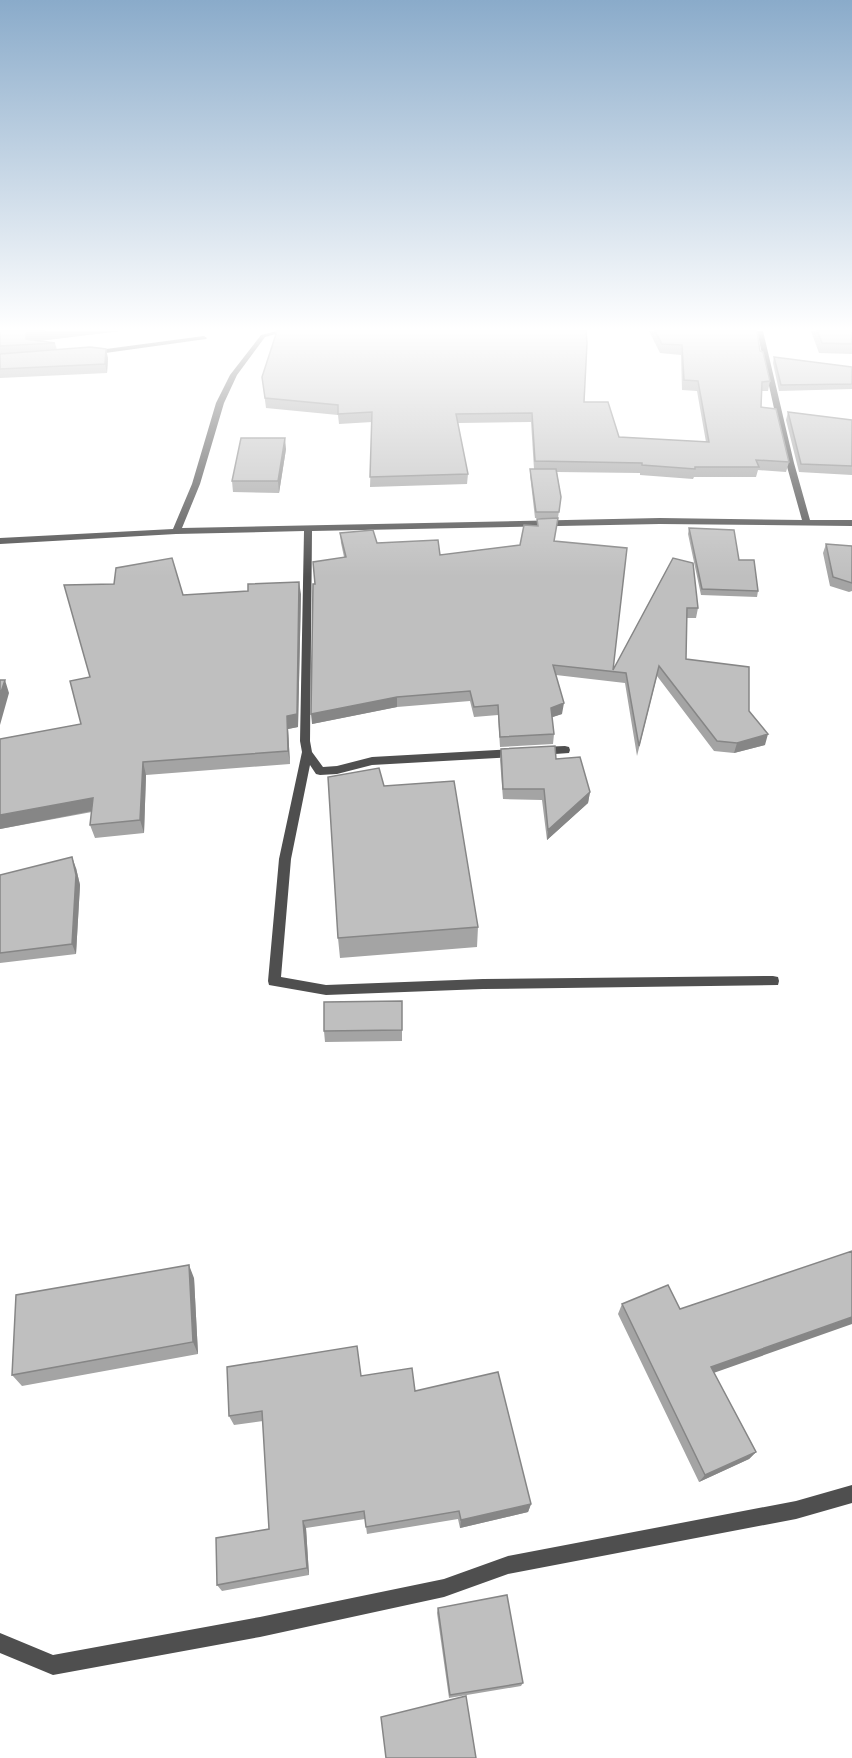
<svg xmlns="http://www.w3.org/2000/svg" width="852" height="1758" viewBox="0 0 852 1758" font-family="'Noto Sans',sans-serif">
<rect width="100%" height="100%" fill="#fff"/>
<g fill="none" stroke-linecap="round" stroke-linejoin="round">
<!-- minor -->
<path fill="#4f4f4f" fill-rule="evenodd" d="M 277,331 L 286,331 L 265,337 L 237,375 L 224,403 L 200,484 L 182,528 L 660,518 L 802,520 L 786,463 L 757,331 L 763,331 L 794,463 L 810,520 L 852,520 L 852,526 L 660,524 L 312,531 L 310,741 L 312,752 L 323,767 L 337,766 L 372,757 L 515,749 L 520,753 L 515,757 L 372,765 L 337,774 L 320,775 L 316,774 L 310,765 L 291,859 L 281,977 L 326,985 L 483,979 L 773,976 L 778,977 L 779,981 L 778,985 L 483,989 L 326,995 L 269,985 L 268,981 L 279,859 L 302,752 L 300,741 L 304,531 L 176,534 L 0,544 L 0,538 L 173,529 L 192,484 L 216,403 L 230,375 L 261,335 Z
M 204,336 L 207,338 L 206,339 L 91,355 L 87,353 L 91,351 Z
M 565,746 L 569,747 L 570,750 L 569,753 L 541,755 L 536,751 L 541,747 Z
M 852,1485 L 852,1503 L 796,1519 L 508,1574 L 444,1597 L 260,1637 L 53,1675 L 0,1653 L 0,1633 L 53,1655 L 260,1617 L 444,1579 L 508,1556 L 796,1501 Z"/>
</g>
<!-- wall -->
<path fill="#a4a4a4" d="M 0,331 L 120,331 L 40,341 L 55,343 L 57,350 L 108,358 L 107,373 L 0,378 Z
M 649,331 L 757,331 L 760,351 L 770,381 L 768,391 L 762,391 L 761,407 L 789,462 L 786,472 L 758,470 L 756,477 L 694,477 L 693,479 L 640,475 L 640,473 L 557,472 L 561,497 L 558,518 L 535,518 L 530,475 L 530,469 L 534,469 L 531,422 L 458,423 L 468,474 L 467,484 L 370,487 L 372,422 L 339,424 L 338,415 L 266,408 L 262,377 L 584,402 L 619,437 L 706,442 L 697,391 L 682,390 L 681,355 L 660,353 Z
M 811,331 L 852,331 L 852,354 L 819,353 Z
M 774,357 L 852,367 L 852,389 L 779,391 L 773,363 Z
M 788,412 L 852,420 L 852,475 L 799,472 L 786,420 Z
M 286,449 L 279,493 L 233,492 L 232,481 Z
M 537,519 L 555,541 L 613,670 L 673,558 L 698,608 L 696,618 L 686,618 L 686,659 L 749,711 L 765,745 L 734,753 L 714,751 L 657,676 L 637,756 L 625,683 L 556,675 L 562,714 L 552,717 L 554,734 L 553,744 L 500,747 L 498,715 L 474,717 L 470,701 L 397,707 L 312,724 L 315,584 L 344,557 L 341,543 L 340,533 L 377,543 L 440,555 L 520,545 L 537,526 Z
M 689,528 L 739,560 L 758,591 L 757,597 L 701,595 L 688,534 Z
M 826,544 L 852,546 L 852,591 L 849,592 L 830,586 L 823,553 Z
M 301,594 L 298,727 L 288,729 L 290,764 L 146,775 L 144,833 L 95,838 L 90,825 L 92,812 L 0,829 L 0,739 L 81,724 L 90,677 L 183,595 Z
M 501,749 L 556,759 L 590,792 L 588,803 L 547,840 L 542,800 L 503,799 L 500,760 Z
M 384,786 L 478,927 L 477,947 L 340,958 L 338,938 Z
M 76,868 L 80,885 L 76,954 L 0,963 L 0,875 Z
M 402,1001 L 402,1041 L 325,1042 L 324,1031 Z
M 194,1278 L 198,1354 L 22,1386 L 12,1375 Z
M 622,1304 L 680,1309 L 756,1452 L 749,1459 L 699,1482 L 618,1314 Z
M 361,1376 L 415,1391 L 531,1504 L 528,1512 L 460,1528 L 458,1519 L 367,1534 L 365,1519 L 306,1528 L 309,1575 L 222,1591 L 217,1585 L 269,1529 L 263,1421 L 234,1425 L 229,1416 Z
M 438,1608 L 523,1683 L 521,1686 L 449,1698 L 437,1613 Z"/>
<!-- shaded-wall -->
<path fill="#868686" d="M 45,331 L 120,331 L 28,342 L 26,339 L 26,333 Z
M 106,349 L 108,358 L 107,373 L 105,364 Z
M 285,438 L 286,449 L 279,493 L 278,481 Z
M 299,582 L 301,594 L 298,727 L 288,729 L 290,764 L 288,751 L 287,716 Z
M 5,680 L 9,693 L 0,725 L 0,695 Z
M 397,697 L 397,707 L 312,724 L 311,714 Z
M 564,703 L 562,714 L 550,718 L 551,708 Z
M 768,734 L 765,745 L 734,753 L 737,743 Z
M 143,762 L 146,775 L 144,833 L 140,820 Z
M 590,792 L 588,803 L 547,840 L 548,830 Z
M 93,798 L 97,810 L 0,829 L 0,815 Z
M 72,857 L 76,868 L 80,885 L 76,954 L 72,944 Z
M 189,1265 L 194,1278 L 198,1354 L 193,1342 Z
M 852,1317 L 852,1324 L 705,1376 L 711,1367 Z
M 756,1452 L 749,1459 L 699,1482 L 705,1475 Z
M 531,1504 L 528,1512 L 460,1528 L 461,1520 Z
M 303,1521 L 306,1528 L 309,1575 L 307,1568 Z"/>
<!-- building -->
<path fill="#bfbfbf" stroke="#868686" stroke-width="1.5" d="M 0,331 L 45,331 L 26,333 L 26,339 L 55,343 L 0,346 Z
M 277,331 L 586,331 L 587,343 L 584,402 L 608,402 L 619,437 L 709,442 L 698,381 L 684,380 L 682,345 L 662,344 L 655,331 L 757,331 L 760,351 L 763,352 L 770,381 L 762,382 L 761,407 L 776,409 L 789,462 L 756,460 L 759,467 L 695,467 L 695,469 L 642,465 L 642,463 L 535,461 L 532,413 L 456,414 L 468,474 L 370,477 L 372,412 L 338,414 L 338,405 L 265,398 L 262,377 Z
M 817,331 L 852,331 L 852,344 L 822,343 Z
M 90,347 L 106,349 L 105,364 L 0,369 L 0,354 Z
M 774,357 L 852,367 L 852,384 L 781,385 Z
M 788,412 L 852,420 L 852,466 L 801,464 Z
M 241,438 L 285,438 L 278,481 L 232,481 Z
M 530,469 L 556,469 L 561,497 L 559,512 L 536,512 Z
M 558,518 L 554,541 L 627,548 L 613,670 L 673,558 L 693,563 L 698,608 L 687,608 L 686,659 L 749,667 L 749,711 L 768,734 L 737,743 L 717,741 L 659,666 L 639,746 L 626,673 L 553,665 L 564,703 L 551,708 L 554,734 L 500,737 L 498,705 L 474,707 L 470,691 L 397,697 L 311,714 L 313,584 L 315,584 L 313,562 L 346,557 L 340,533 L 373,530 L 377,543 L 438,540 L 440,555 L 520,545 L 524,525 L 538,526 L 537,519 Z
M 689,528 L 734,530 L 739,560 L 754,560 L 758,591 L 702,589 Z
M 826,544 L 852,546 L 852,583 L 833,577 Z
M 172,558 L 183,595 L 248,591 L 248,584 L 299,582 L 297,714 L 287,716 L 288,751 L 143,762 L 140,820 L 90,825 L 93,798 L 0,815 L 0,739 L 81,724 L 70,681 L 90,677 L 64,585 L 114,584 L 116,568 Z
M 0,680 L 5,680 L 0,695 Z
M 555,746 L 556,759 L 580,757 L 590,792 L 548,830 L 544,789 L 503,789 L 501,749 Z
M 379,768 L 384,786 L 454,781 L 478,927 L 338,938 L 328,777 Z
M 72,857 L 76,875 L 72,944 L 0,953 L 0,875 Z
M 402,1001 L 402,1030 L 324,1031 L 324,1002 Z
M 852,1251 L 852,1317 L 711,1367 L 756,1452 L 705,1475 L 622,1304 L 668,1285 L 680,1309 Z
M 189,1265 L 193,1342 L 12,1375 L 16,1295 Z
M 357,1346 L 361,1376 L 412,1368 L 415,1391 L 498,1372 L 531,1504 L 461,1520 L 459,1511 L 366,1527 L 364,1511 L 303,1521 L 307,1568 L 217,1585 L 216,1538 L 269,1529 L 262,1411 L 229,1416 L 227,1367 Z
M 507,1595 L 523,1683 L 450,1695 L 438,1608 Z
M 466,1696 L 476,1758 L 386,1758 L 381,1717 Z"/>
<!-- sky -->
<linearGradient id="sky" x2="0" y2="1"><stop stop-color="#8aabca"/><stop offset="0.57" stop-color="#fff"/><stop offset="1" stop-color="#fff" stop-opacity="0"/></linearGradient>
<rect width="852" height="577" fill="url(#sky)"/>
</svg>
